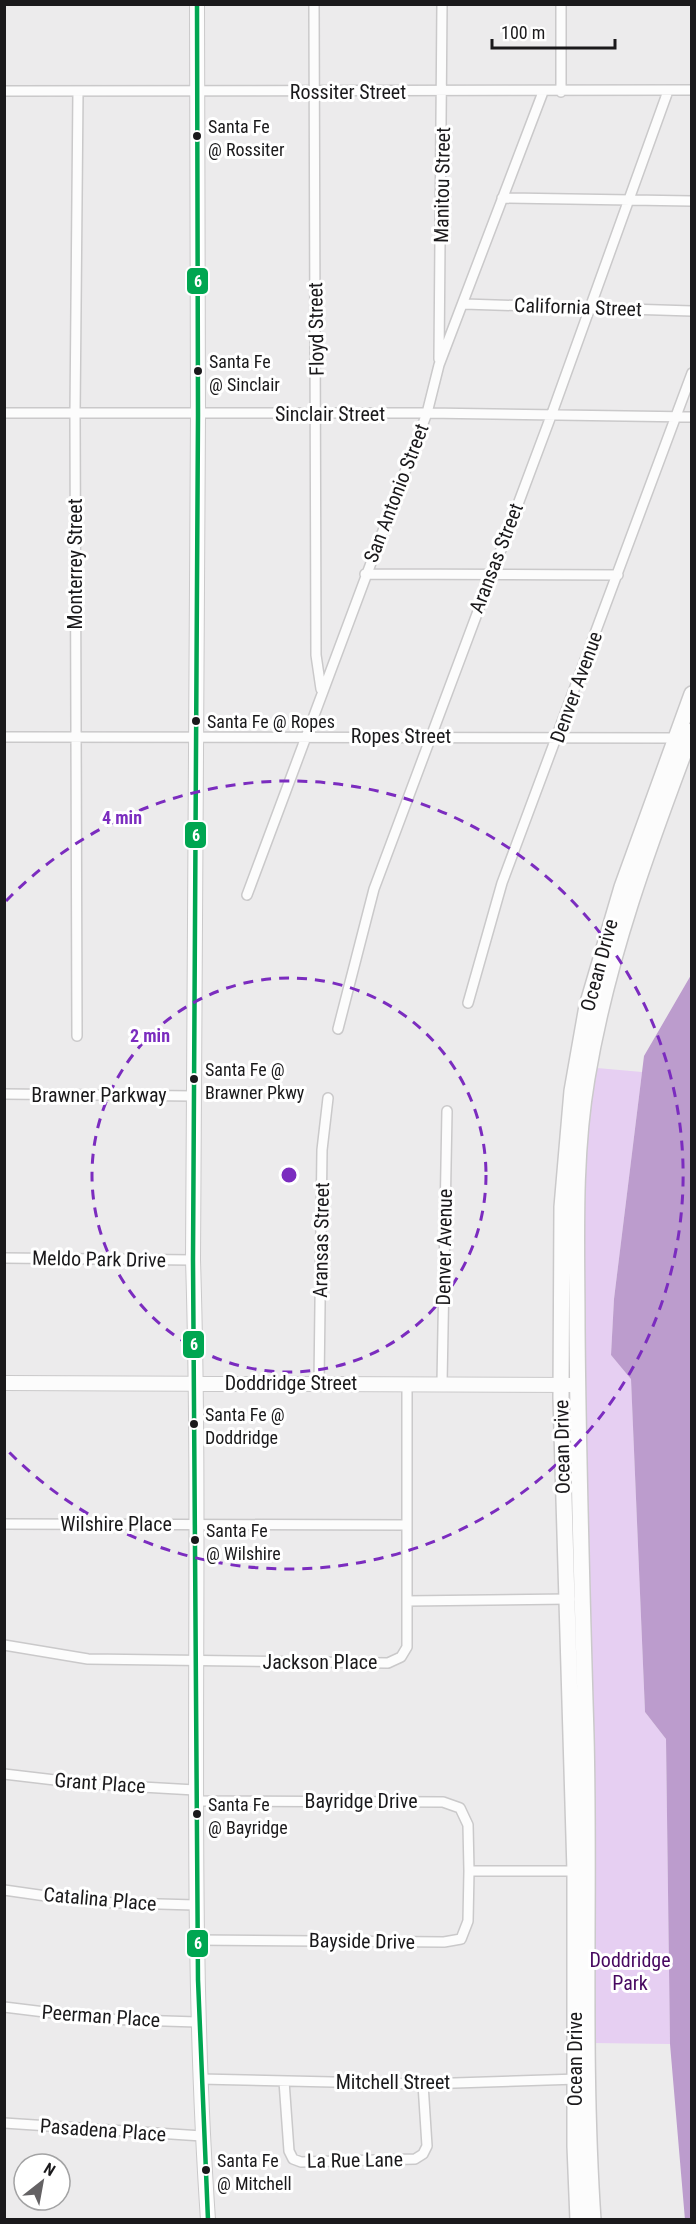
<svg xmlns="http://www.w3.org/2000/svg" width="696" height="2224" viewBox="0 0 696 2224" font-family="'Roboto Condensed',sans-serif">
<rect width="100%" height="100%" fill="#ecebec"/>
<!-- green -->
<path fill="#e6cff2" d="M 597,1068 L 642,1072 L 614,1299 L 611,1355 L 631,1378 L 645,1712 L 666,1739 L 670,2044 L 593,2043 L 583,1181 L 594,1075 Z"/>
<!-- water -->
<path fill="#bc9ccd" d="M 691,975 L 692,2219 L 685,2220 L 670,2044 L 666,1739 L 645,1712 L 631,1379 L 611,1355 L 614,1299 L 644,1056 Z"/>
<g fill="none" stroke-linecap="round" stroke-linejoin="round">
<defs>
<path id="street" d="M 314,4 L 316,655 L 321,689
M 561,4 L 561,92
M 4,91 L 692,90
M 502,198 L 692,201
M 464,304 L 692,311
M 439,359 L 442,4
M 4,413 L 427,413 L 692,417
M 365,574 L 618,575
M 4,737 L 678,738
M 247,895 L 427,413 L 439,365 L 543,92
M 468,1003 L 502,883 L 692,373
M 338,1029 L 374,889 L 551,416 L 668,91
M 77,1036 L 75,414 L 78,91
M 4,1094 L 194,1096
M 4,1258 L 193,1260
M 319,1383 L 322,1150 L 328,1098
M 442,1383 L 447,1111
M 4,1524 L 407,1525
M 407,1601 L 570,1599
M 4,1645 L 88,1659 L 388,1663 L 401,1657 L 407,1647 L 407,1383
M 4,1774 L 89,1784 L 195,1790
M 469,1871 L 578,1871
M 4,1890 L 88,1902 L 195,1905
M 195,1940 L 444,1942 L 461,1939 L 468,1921 L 469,1871 L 468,1825 L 460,1808 L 443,1802 L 195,1801
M 4,2007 L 102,2019 L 197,2022
M 200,2079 L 423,2084 L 578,2079
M 284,2081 L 289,2151 L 293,2159 L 301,2162 L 415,2159 L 423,2154 L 427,2146 L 423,2084
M 4,2123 L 202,2136"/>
<path id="secondary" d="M 197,4 L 198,415 L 193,1260 C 203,1580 186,1900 208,2220
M 4,1383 L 578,1385"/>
<path id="primary" d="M 578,2220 L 575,2146 L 575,1871 L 561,1398 L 562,1207 L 572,1091 L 587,1006 L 622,887 L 692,694
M 593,2220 C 582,2058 590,1897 586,1736 C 582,1599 578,1463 577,1327 C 577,1244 573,1160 587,1078 C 607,958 649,845 692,731"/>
</defs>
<!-- street casing -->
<use href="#street" stroke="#cac9ca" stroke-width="12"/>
<!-- secondary casing -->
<use href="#secondary" stroke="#cac9ca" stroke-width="16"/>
<!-- primary casing -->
<use href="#primary" stroke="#cac9ca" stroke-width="18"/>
<!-- street -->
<use href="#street" stroke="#fcfcfc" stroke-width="9"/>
<!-- secondary -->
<use href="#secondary" stroke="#fcfcfc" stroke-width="14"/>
<!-- primary -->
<use href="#primary" stroke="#fcfcfc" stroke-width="15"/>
<defs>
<path id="bus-1" d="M 197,4 L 198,415 L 193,1260 L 198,1980 L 208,2220"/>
</defs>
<!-- bus-1 casing -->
<use href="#bus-1" stroke="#fff" stroke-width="9"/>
<!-- bus-1 -->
<use href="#bus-1" stroke="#00a651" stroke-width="4.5"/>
</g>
<!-- distance rings -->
<g fill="none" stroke="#7b2cbf" stroke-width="3" stroke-dasharray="10 8">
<circle cx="289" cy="1175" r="197"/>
<path d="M6 901A394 394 0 1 1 6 1449"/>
</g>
<!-- markers -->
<g fill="#1a191b" stroke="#fff" stroke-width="2">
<circle cx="197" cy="136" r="5"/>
<circle cx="198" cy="371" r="5"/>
<circle cx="196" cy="721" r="5"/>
<circle cx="194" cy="1079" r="5"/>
<circle cx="194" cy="1424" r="5"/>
<circle cx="195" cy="1540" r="5"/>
<circle cx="197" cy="1814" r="5"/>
<circle cx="206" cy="2170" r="5"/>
</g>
<g text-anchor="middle" stroke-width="6" stroke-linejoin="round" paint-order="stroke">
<!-- bus labels -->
<g font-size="18" fill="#1a191b" stroke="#fff" text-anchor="start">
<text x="208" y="133">Santa Fe<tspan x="208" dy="23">@ Rossiter</tspan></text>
<text x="209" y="368">Santa Fe<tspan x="209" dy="23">@ Sinclair</tspan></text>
<text x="207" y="728">Santa Fe @ Ropes</text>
<text x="205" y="1076">Santa Fe @<tspan x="205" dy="23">Brawner Pkwy</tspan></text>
<text x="205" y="1421">Santa Fe @<tspan x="205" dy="23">Doddridge</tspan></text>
<text x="206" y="1537">Santa Fe<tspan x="206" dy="23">@ Wilshire</tspan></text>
<text x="208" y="1811">Santa Fe<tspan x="208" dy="23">@ Bayridge</tspan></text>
<text x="217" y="2167">Santa Fe<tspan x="217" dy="23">@ Mitchell</tspan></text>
</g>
<!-- street labels -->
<g font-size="20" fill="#1a191b" stroke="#fff">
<text x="348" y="99">Rossiter Street</text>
<text transform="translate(442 185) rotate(-89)" y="7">Manitou Street</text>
<text transform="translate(578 307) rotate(2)" y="7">California Street</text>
<text transform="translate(316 329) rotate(-91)" y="7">Floyd Street</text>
<text x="330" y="421">Sinclair Street</text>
<text transform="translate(396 493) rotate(-69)" y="7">San Antonio Street</text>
<text transform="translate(496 558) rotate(-69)" y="7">Aransas Street</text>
<text transform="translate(75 564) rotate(-90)" y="7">Monterrey Street</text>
<text transform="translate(576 687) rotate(-70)" y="7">Denver Avenue</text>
<text x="401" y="743">Ropes Street</text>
<text transform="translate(599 965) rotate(-75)" y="7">Ocean Drive</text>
<text x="99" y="1102">Brawner Parkway</text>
<text transform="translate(321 1240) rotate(-89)" y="7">Aransas Street</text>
<text transform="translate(444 1247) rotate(-89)" y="7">Denver Avenue</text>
<text transform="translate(99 1259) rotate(1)" y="7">Meldo Park Drive</text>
<text x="291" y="1390">Doddridge Street</text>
<text transform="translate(562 1447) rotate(-91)" y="7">Ocean Drive</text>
<text x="116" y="1531">Wilshire Place</text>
<text x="320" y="1669">Jackson Place</text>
<text transform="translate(100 1783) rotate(4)" y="7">Grant Place</text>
<text x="361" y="1808">Bayridge Drive</text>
<text transform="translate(100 1899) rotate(5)" y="7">Catalina Place</text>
<text transform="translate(362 1941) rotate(1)" y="7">Bayside Drive</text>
<text transform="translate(101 2016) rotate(4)" y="7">Peerman Place</text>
<text transform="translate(575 2059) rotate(-90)" y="7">Ocean Drive</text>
<text x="393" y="2089">Mitchell Street</text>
<text transform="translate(103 2130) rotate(4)" y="7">Pasadena Place</text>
<text transform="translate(355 2160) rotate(-1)" y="7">La Rue Lane</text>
</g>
<!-- park labels -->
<g font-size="20" fill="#470860" stroke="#fff">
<text x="630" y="1967">Doddridge<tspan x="630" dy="23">Park</tspan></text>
</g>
</g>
<circle cx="289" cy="1175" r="9" fill="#7b2cbf" stroke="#fff" stroke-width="3"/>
<g font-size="18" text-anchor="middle" font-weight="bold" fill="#7b2cbf" stroke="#fff" stroke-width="6" stroke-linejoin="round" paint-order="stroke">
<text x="122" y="824">4 min</text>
<text x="150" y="1042">2 min</text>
</g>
<g stroke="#fff" stroke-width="2">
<rect x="186" y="267" width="23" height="28" rx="6" fill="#00a651"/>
<rect x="184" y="821" width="23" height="28" rx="6" fill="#00a651"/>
<rect x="182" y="1330" width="23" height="29" rx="6" fill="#00a651"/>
<rect x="186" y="1929" width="23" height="29" rx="6" fill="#00a651"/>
</g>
<g font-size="16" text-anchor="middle" font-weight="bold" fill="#fff">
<text x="198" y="287">6</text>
<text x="196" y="841">6</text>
<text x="194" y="1350">6</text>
<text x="198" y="1949">6</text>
</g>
<!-- border -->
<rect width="696" height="2224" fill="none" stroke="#1a191b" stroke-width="12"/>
<!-- north arrow -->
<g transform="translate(42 2182) rotate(31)"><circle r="28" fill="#ffffff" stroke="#a3a3a4" stroke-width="1.5"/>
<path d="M0-4.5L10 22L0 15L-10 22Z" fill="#646264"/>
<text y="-9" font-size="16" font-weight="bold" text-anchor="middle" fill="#1a191b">N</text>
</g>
<!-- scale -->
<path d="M492 39v9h123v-9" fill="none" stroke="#1a191b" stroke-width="3"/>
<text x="501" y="39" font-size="18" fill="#1a191b" stroke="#ffffff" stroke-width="4.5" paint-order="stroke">100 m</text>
</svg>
